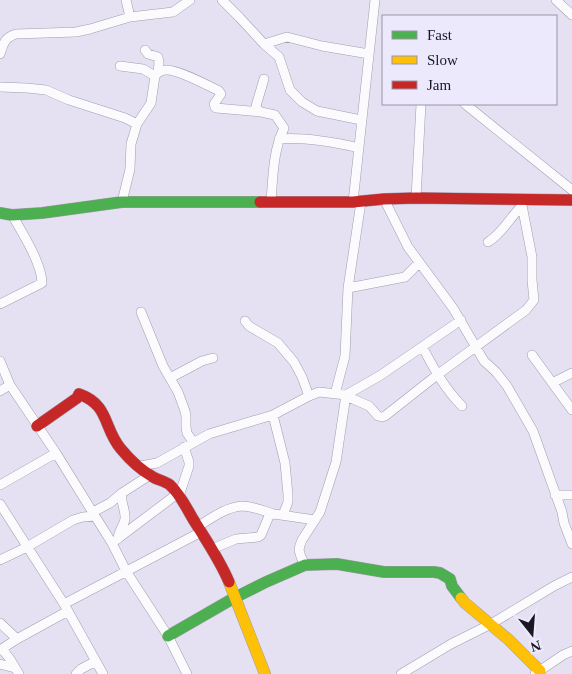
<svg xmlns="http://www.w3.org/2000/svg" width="572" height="674" viewBox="0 0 572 674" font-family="'Times New Roman',serif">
<rect width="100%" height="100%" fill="#e5e1f3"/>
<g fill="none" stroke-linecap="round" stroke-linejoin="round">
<defs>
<path id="street" d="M 126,0 L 130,17
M 222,0 L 240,18 L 264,44 L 279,57 L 290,90 L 302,102 L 317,111 L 361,120
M 556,0 L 572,15
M 264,44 L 287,37 L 322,46 L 369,54
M 145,50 L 148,54 L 158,57 L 159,63 L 158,72
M 0,54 C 4,43 4,38 16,34 L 76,32 L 90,29 L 130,17 L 173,12 L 190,0
M 120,66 L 143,69 L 155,76
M 264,79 L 256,106 L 257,109 L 261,112 L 275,115 L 284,128 C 273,151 273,176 271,202
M 0,87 L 27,88 L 46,90 L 69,100 L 125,118 L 137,124
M 465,104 L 572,190
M 279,139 C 306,137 333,142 359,148
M 416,198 L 421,104
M 384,199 L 408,247 L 453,308 L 484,361 L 496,372 L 507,386 L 533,431 L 562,512 L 564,523 L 572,544
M 122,202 L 130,169 L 131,144 L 137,124 L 151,103 L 155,76 C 158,72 161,70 166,70 C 177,69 207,85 219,91 L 221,94 L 214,104 L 215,107 L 216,108 L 261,112
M 353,202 L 375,0
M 488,242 C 503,233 509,218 522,206
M 348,288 L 405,277 L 419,263
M 0,304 L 42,283 C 42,264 22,232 12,215
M 141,312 L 163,366 L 178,392 L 185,411 L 186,416 L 186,427 L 187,433 L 193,442
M 245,321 L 249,326 L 278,343 L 294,362 L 302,377 L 309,396
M 423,348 C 434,369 445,389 462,406
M 532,355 L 572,410
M 0,361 L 10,385 L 56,453 L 95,516 L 112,543 L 126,571 L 168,636 L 187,674
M 170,378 L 202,361 L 213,358
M 552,383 L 572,373
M 0,391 L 10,385
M 335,394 L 345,356 L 348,288 L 361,202
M 346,396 L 369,406 L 378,416 L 382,417 L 385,416 L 437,375 L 526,310 L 534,300 L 532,280 L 532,257 L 521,200
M 273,415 L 285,463 L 288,495 L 288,502 L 283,515
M 140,466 L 157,463 L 209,434 L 273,415 L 309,396 L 319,392 L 346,395 L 381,375 L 461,320
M 0,485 L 56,453
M 555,495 L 572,495
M 179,496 L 189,466 L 189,462 L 184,447
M 0,504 L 64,604 L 103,674
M 93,512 L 110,503 L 122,493 L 150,475
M 197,527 C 210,519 226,507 242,506 C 252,506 264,511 274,514
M 118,539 C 118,531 124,526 125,519 C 126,510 120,502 122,493
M 112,543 L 177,494
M 212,549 L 236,539 L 258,537 L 261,535 L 269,516 L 274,514 L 315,520
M 0,560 L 27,547 L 73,520 L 83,517 L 95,516
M 305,565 L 301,557 L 299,550 L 300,545 L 302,540 L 320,512 L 336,462 L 346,395
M 64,604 L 201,532
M 0,623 L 17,639
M 2,649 L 10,659 L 19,674
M 0,650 L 17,639 L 68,611
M 0,664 L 15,668
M 76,674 L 81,669 L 96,661
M 401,674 L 451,644 L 491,624 L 554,586 L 572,577
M 535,674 L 563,655 L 572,651"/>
<path id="fast" d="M 0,213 L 12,215 L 42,213 L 122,202 L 260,202
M 168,636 L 234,598 L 266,582 L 305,565 L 337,564 L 384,572 L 434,572 L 440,573 L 450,579 L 452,586 L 461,598"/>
<path id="slow" d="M 229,582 L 265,674
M 461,598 L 465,603 L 509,640 L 540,671"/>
<path id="jam" d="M 260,202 L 353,202 L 384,199 L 416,198 L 572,200
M 37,426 L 77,398 L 79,394 C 110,405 103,428 121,449 C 130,460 141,470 153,477 C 158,480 165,481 170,485 C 180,494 186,507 193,519 C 206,540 220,560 229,582"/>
</defs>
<!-- street casing -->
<use href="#street" stroke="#a09dab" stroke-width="10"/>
<!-- fast casing -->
<use href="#fast" stroke="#a09dab" stroke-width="12"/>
<!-- slow casing -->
<use href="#slow" stroke="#a09dab" stroke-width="12"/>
<!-- jam casing -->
<use href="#jam" stroke="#a09dab" stroke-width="12"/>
<!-- street -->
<use href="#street" stroke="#fbfafd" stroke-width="9"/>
<!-- fast -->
<use href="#fast" stroke="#4caf50" stroke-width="11"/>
<!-- slow -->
<use href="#slow" stroke="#ffc107" stroke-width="11"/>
<!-- jam -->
<use href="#jam" stroke="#c62828" stroke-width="11"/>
</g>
<!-- legend -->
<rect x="382" y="15" width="175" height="90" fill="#ede9fd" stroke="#9995a5"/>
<rect x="392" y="31" width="25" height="8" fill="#4caf50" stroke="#9995a5"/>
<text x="427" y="40" font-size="15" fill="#1a1722">Fast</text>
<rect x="392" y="56" width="25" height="8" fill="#ffc107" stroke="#9995a5"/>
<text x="427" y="65" font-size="15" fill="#1a1722">Slow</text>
<rect x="392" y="81" width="25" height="8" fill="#c62828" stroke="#9995a5"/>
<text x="427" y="90" font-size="15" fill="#1a1722">Jam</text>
<!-- north arrow -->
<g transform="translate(532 634) rotate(163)" stroke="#ede9fd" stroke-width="4" paint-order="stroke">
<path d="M0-4L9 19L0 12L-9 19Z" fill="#1a1722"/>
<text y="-8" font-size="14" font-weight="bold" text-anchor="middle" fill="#1a1722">N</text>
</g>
</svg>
